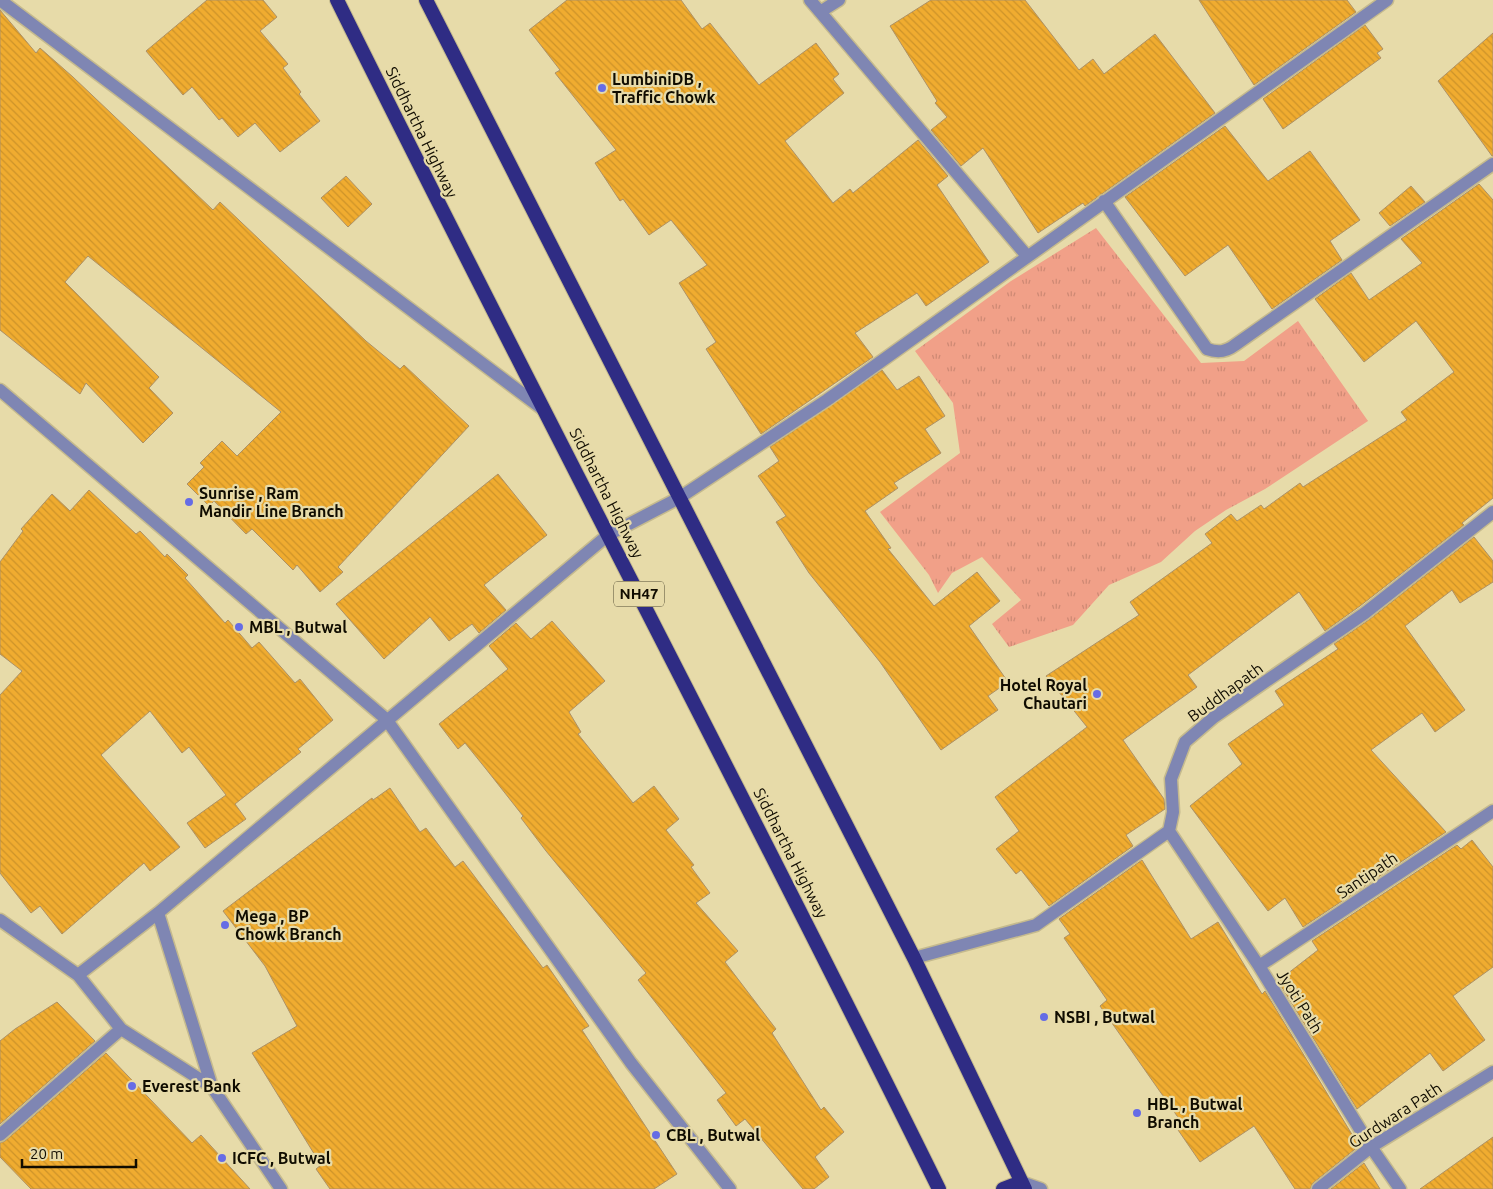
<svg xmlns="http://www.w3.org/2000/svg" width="1493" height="1189" viewBox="0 0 1493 1189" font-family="Ubuntu,sans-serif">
<defs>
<pattern id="grass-tufts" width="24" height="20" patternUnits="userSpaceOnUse" patternTransform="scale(1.25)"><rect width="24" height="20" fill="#f1a088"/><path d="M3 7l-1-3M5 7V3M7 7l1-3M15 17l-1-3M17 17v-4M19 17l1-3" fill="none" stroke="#ce8974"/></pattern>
<pattern id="building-back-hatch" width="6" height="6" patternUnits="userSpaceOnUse" patternTransform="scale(1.25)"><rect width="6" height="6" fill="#f0ac30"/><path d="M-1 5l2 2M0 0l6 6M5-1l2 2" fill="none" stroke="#cd9329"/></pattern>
</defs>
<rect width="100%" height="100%" fill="#e7dba9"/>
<!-- grass -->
<path fill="url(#grass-tufts)" d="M 1096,228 L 1201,363 L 1244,361 L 1298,321 L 1368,421 L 1265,489 L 1226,510 L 1195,531 L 1161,562 L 1109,585 L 1073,625 L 1009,647 L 992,624 L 1021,600 L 982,557 L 952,573 L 938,593 L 929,575 L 880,512 L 960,453 L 953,403 L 915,351 L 1011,281 Z"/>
<!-- building -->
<path fill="url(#building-back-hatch)" stroke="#ad9166" d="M 207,0 L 263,0 L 277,17 L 260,31 L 288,64 L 283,68 L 301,92 L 299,94 L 320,121 L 280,152 L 255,123 L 238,137 L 222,118 L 219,120 L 192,87 L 183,95 L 146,51 Z
M 567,0 L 681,0 L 702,29 L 710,23 L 759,85 L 816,43 L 839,74 L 833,79 L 844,93 L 785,141 L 833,203 L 850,189 L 853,193 L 918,140 L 948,176 L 937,185 L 989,262 L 926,306 L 917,293 L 855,333 L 873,357 L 761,434 L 706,349 L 716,342 L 679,283 L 707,265 L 671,220 L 649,235 L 623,199 L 620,201 L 595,163 L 616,150 L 555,73 L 560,70 L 529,30 Z
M 931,0 L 1025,0 L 1079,70 L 1093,59 L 1104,74 L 1155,34 L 1215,113 L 1085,206 L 1083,203 L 1038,233 L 983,148 L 961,166 L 931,130 L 947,117 L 935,103 L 937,101 L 890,26 Z
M 1199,0 L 1347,0 L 1356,12 L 1254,85 Z
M 0,10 L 36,53 L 40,48 L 73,77 L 213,210 L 220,202 L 366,341 L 400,369 L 404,365 L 469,426 L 338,567 L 343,572 L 320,592 L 297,565 L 293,570 L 252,529 L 246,534 L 214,501 L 209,506 L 187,484 L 204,467 L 200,463 L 222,441 L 237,456 L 281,412 L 88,256 L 65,282 L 159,377 L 149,388 L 173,413 L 143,443 L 86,383 L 80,394 L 0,330 Z
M 1365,25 L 1383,49 L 1377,53 L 1381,58 L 1283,129 L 1263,99 Z
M 1493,33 L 1493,156 L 1492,156 L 1438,81 Z
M 1225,126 L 1268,181 L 1310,151 L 1360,220 L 1330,241 L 1342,260 L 1272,309 L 1228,245 L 1185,276 L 1125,197 Z
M 346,176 L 372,204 L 348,227 L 321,198 Z
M 1479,184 L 1493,200 L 1493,498 L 1462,523 L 1464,525 L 1360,606 L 1325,631 L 1299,592 L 1188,675 L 1197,687 L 1123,740 L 1164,799 L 1165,809 L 1126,835 L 1133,846 L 1049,906 L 1021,870 L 1016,874 L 996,849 L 1019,831 L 995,797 L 1087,727 L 1046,676 L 1139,615 L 1130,602 L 1212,543 L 1205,534 L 1231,514 L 1237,521 L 1261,505 L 1264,509 L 1300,483 L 1303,487 L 1407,420 L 1401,412 L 1454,372 L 1416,321 L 1364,362 L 1315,299 L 1351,273 L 1369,300 L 1422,263 L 1401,239 Z
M 1411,186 L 1425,202 L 1390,226 L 1379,213 Z
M 882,370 L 897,390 L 919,376 L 945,416 L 925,429 L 941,453 L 894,483 L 898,488 L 865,511 L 891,548 L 888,549 L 934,606 L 977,572 L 1000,601 L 969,626 L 1008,682 L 988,696 L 998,710 L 941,750 L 880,662 L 809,573 L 776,522 L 786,516 L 758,476 L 779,461 L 770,447 Z
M 498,474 L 547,535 L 484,585 L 506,610 L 479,633 L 472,624 L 449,641 L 430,617 L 384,659 L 336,604 Z
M 89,490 L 136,534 L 140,531 L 165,557 L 167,554 L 188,575 L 185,578 L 225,623 L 228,620 L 252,648 L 259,642 L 295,683 L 300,679 L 333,720 L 298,749 L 301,752 L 235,804 L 246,819 L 205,848 L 187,823 L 226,795 L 189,747 L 182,753 L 150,711 L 101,755 L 180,847 L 150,871 L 144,863 L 62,934 L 40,906 L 31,913 L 0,873 L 0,695 L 22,671 L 0,654 L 0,562 L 23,531 L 21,529 L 52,494 L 70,511 Z
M 1474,537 L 1493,561 L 1493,582 L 1460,603 L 1452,590 L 1405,626 L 1465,710 L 1435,732 L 1422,713 L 1371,750 L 1446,832 L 1303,927 L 1285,898 L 1268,911 L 1190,806 L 1242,764 L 1228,744 L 1284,705 L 1275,691 L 1338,649 L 1334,644 L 1370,619 Z
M 552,621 L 605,681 L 569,712 L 581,732 L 578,734 L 633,803 L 654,786 L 679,819 L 666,830 L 694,865 L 691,867 L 710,893 L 696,903 L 738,951 L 725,962 L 776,1029 L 772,1033 L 821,1110 L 824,1107 L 844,1132 L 815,1157 L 829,1177 L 814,1189 L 803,1189 L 745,1119 L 736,1126 L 717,1100 L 726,1093 L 638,980 L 646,973 L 546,851 L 521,818 L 523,816 L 486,769 L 465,743 L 458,749 L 439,724 L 508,669 L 489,646 L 516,623 L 531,639 Z
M 390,788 L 420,832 L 426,828 L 455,867 L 463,861 L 543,968 L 547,965 L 589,1026 L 582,1030 L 677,1174 L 654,1189 L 330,1189 L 316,1169 L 321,1165 L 252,1053 L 297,1026 L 265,966 L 223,911 L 372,798 L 373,800 Z
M 1472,840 L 1493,867 L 1493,967 L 1453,996 L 1485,1040 L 1443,1071 L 1430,1053 L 1357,1109 L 1278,981 L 1318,950 L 1312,941 L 1457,845 L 1461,849 Z
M 1142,860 L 1191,939 L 1218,922 L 1262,994 L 1265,991 L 1359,1146 L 1313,1183 L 1310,1189 L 1295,1189 L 1254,1126 L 1200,1162 L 1176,1127 L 1182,1123 L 1100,1006 L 1107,1000 L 1064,938 L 1070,934 L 1059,919 Z
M 57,1002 L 95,1041 L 0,1124 L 0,1041 L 15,1029 Z
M 106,1053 L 192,1143 L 201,1135 L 250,1189 L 31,1189 L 0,1157 L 0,1143 L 5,1141 Z
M 1493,1137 L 1493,1189 L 1420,1189 Z
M 1364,1163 L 1380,1189 L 1331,1189 Z"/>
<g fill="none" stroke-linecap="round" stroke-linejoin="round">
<defs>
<path id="minor" d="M 0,0 L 544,410
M 810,0 L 1027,256
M 820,12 L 839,0
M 1104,201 L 1207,349 C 1218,353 1226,352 1235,345 L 1493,164
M 0,390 L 386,719 L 631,1063 L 730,1189
M 1169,831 L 1259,966 L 1371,1147 L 1400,1189
M 158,913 L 212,1087
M 0,920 L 78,975
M 914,958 L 1036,925 L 1169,831 L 1173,812 L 1171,779 L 1185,742 L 1214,717 L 1365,613 L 1493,512
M 1259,966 L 1493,811
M 121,1029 L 212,1087 L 281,1189
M 0,1135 L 121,1029 L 78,975 L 158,913 L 608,535 L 679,498 L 827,400 L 1387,0
M 1318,1189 L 1371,1147 L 1493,1072"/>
<path id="tertiary" d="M 1021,1182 L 1041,1189"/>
<path id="trunk" d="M 337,0 C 534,398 743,791 939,1189
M 426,0 L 914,958 L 1025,1189
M 1003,1189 L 1021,1182"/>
</defs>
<!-- minor casing -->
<use href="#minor" stroke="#c5ba8e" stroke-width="15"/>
<!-- tertiary casing -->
<use href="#tertiary" stroke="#c5ba8e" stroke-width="15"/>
<!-- trunk casing -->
<use href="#trunk" stroke="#c5ba8e" stroke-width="16"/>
<!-- minor -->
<use href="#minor" stroke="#7f86b3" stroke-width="12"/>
<!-- tertiary -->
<use href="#tertiary" stroke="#7f86b3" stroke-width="12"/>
<!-- trunk -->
<use href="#trunk" stroke="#2f2c84" stroke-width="14"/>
</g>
<!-- markers -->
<g fill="#666ce5" stroke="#e7dba9" stroke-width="2">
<circle cx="602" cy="88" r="5"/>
<circle cx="189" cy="502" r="5"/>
<circle cx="239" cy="627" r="5"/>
<circle cx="1097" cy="694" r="5"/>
<circle cx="225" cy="925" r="5"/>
<circle cx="1044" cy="1017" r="5"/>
<circle cx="132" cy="1086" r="5"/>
<circle cx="1137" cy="1113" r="5"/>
<circle cx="656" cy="1135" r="5"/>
<circle cx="222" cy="1158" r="5"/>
</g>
<g text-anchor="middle" stroke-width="4.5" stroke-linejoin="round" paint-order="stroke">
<!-- shield labels -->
<rect fill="#e7dba9" stroke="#504a33" stroke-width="1" x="614" y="581.5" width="50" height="25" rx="4"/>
<g font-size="15" font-weight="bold" fill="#100c00">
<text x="639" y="599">NH47</text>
</g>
<!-- poi labels -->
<g font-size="16" font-weight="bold" fill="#100c00" stroke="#e7dba9" text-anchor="start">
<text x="612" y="85">LumbiniDB ,<tspan x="612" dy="18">Traffic Chowk</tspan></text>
<text x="199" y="499">Sunrise , Ram<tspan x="199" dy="18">Mandir Line Branch</tspan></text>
<text x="249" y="633">MBL , Butwal</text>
<text x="1087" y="691" text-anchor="end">Hotel Royal<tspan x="1087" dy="18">Chautari</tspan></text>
<text x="235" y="922">Mega , BP<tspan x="235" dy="18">Chowk Branch</tspan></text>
<text x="1054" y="1023">NSBI , Butwal</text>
<text x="142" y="1092">Everest Bank</text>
<text x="1147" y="1110">HBL , Butwal<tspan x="1147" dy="18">Branch</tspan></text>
<text x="666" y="1141">CBL , Butwal</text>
<text x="232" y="1164">ICFC , Butwal</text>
</g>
<!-- street labels -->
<g font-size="16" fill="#100c00" stroke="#e7dba9">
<text transform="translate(422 132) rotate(64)" y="6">Siddhartha Highway</text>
<text transform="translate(607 493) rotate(63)" y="6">Siddhartha Highway</text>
<text transform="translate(1225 692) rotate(-36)" y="6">Buddhapath</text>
<text transform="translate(791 853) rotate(63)" y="6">Siddhartha Highway</text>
<text transform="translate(1367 875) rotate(-34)" y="6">Santipath</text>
<text transform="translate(1300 1001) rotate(58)" y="6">Jyoti Path</text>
<text transform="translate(1395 1115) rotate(-33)" y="6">Gurdwara Path</text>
</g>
</g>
<!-- scale -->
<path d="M22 1159v8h114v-8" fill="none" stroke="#100c00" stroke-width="2.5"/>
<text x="30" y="1159" font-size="15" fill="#100c00" stroke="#e7dba9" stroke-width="4" paint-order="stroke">20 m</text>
</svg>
